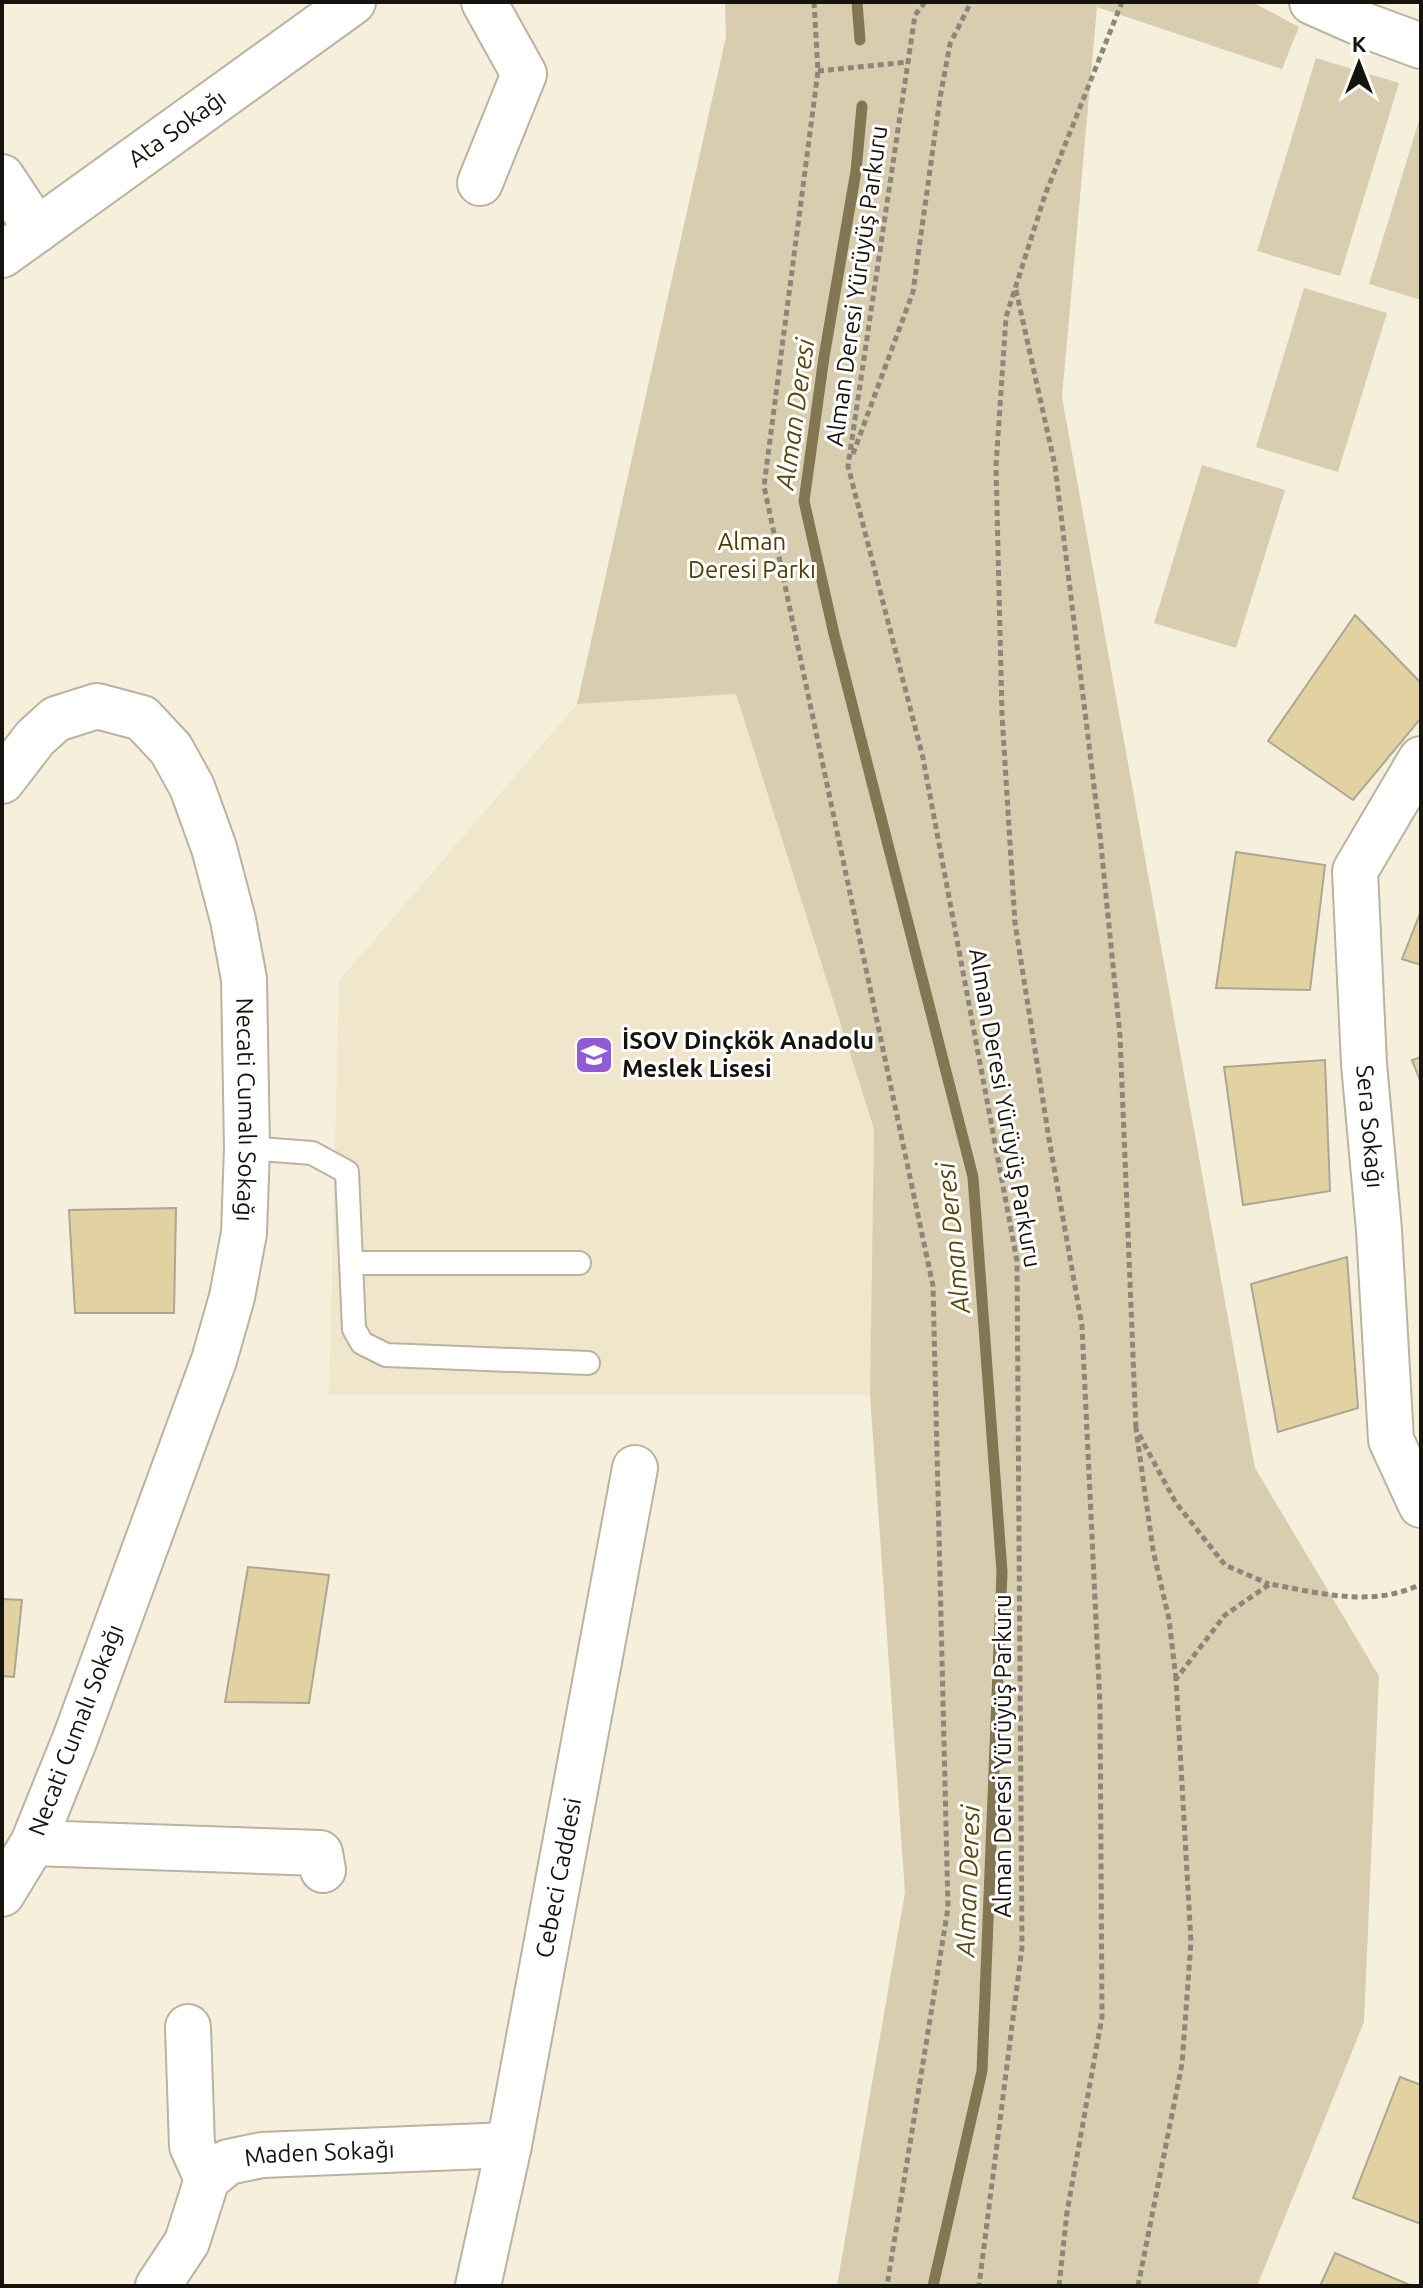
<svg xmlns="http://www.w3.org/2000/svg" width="1423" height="2288" viewBox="0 0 1423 2288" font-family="Ubuntu,sans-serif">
<rect width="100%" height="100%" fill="#f6efdc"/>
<!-- built -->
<path fill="#efe6cb" d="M 736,694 L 874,1129 L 870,1395 L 329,1395 L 339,981 L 577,704 Z"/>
<!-- green -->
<path fill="#d8cdae" d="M 725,2 L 1252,2 L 1299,27 L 1282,69 L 1097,7 L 1062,397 L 1255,1468 L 1379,1676 L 1364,2022 L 1257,2286 L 837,2286 L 905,1892 L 870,1395 L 874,1129 L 736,694 L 577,704 L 726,37 Z
M 1316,58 L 1399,83 L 1340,276 L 1257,251 Z
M 1421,114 L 1421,300 L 1369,284 Z
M 1304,288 L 1387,313 L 1338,472 L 1256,447 Z
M 1202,465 L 1285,490 L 1236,648 L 1154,623 Z"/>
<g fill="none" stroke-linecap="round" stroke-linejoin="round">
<!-- stream -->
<path stroke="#827653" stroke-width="11" d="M 857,2 L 860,40
M 862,106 L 856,171 L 824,357 L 804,501 L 834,634 L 973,1177 L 1002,1572 L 982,2071 L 933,2286"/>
</g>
<!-- building -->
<path fill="#e3d2a1" stroke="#aca694" stroke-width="2" d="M 1355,615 L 1421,683 L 1421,718 L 1353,800 L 1268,741 Z
M 1236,852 L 1325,865 L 1310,990 L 1216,988 Z
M 1421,911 L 1421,965 L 1402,959 Z
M 1421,1057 L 1421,1083 L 1412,1060 Z
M 1325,1060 L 1330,1191 L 1243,1205 L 1224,1067 Z
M 176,1208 L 174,1313 L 75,1313 L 69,1210 Z
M 1347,1257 L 1358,1408 L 1278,1432 L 1251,1284 Z
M 248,1567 L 329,1575 L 309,1703 L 225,1702 Z
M 2,1599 L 22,1600 L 14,1677 L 2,1676 Z
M 1400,2077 L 1421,2085 L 1421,2224 L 1353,2198 Z
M 1335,2253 L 1412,2286 L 1320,2286 Z"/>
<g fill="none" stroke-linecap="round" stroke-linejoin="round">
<defs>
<path id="service" d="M 247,1148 L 312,1153 L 347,1172 L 354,1329 L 362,1343 L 386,1355 L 588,1363
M 352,1263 L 579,1263"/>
<g id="minor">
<path d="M 1312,2 L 1364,25 L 1421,46"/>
<path d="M 2,177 L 37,230"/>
<path d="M 480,183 L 524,74 L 484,2"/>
<path id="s1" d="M 2,255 L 353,2"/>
<path id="s2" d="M 1421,759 L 1355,871 L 1364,1064 L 1379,1230 L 1391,1440 L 1421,1505"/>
<path id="s3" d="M 2,781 L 35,738 L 56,719 L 97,706 L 142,718 L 171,749 L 192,787 L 214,848 L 233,920 L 244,979 L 247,1148 L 244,1233 L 232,1297 L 214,1360 L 75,1739 L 33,1843 L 2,1894"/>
<path d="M 33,1843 L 320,1853 L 323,1870"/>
<path d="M 188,2027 L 192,2146 L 207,2179"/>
<path id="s4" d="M 158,2286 L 187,2242 L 207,2179 L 228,2162 L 262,2155 L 509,2145"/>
<path id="s5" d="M 478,2286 L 509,2145 L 635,1468"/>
</g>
</defs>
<!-- service casing -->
<use href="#service" stroke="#b9b3a0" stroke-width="26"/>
<!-- minor casing -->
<use href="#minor" stroke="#b9b3a0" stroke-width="48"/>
<!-- path -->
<path stroke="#8c877a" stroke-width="5" stroke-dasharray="6 4" stroke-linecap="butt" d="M 814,2 L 818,71 L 764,486 L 933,1286 L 948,1908 L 887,2286
M 925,2 L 915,15 L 848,466 L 923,758 L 1017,1261 L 1022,1947 L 979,2286
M 818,71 L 908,62
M 1016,290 L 1055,466 L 1100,835 L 1120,1036 L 1136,1429
M 853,454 L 913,292 L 940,98 L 950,44 L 971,2
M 1176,1679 L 1169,1619 L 1153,1550 L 1136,1429 L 1176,1503 L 1225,1565 L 1269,1584
M 1059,2286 L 1067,2212 L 1102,2017 L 1100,1705 L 1082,1326 L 1049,1139 L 1015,923 L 1002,715 L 996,466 L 1006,317 L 1045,195 L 1122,2
M 1138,2286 L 1182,2064 L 1191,1942 L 1176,1679 L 1225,1615 L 1270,1584 C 1319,1593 1373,1608 1421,1584"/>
<!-- service -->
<use href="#service" stroke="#fff" stroke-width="22"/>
<!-- minor -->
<use href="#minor" stroke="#fff" stroke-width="44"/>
</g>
<!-- icons -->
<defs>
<symbol id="school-square" viewBox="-11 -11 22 22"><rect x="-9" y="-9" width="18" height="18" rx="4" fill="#905cd5" stroke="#fff"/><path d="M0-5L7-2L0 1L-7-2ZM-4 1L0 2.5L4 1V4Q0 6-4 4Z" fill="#fff"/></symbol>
</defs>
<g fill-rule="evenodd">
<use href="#school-square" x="572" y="1033" width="44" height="44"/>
</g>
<g text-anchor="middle" stroke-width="6" stroke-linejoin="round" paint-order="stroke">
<!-- street labels -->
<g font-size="24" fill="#16130d" stroke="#fff">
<text dy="8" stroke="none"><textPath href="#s1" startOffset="216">Ata Sokağı</textPath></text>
<text transform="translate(857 286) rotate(-82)" y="8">Alman Deresi Yürüyüş Parkuru</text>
<text transform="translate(1005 1108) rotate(80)" y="8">Alman Deresi Yürüyüş Parkuru</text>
<text dy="8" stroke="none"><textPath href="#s3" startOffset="588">Necati Cumalı Sokağı</textPath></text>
<text dy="8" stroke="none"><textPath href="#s2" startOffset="386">Sera Sokağı</textPath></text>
<text transform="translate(76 1730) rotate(-69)" y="8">Necati Cumalı Sokağı</text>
<text transform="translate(1003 1756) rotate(-90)" y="8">Alman Deresi Yürüyüş Parkuru</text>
<text dy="8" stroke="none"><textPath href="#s5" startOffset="416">Cebeci Caddesi</textPath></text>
<text dy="8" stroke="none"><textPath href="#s4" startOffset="238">Maden Sokağı</textPath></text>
</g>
<!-- park labels -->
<g font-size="24" fill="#4f3d00" stroke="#fff">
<text x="752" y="550">Alman<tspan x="752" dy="28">Deresi Parkı</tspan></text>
</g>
<!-- poi labels -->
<g font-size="24" font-weight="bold" fill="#16130d" stroke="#fff" text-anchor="start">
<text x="622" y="1049">İSOV Dinçkök Anadolu<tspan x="622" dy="28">Meslek Lisesi</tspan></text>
</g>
<!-- water labels -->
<g font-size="26" font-style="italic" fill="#5a480c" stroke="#fff">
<text transform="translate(795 414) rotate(-82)" y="9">Alman Deresi</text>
<text transform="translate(953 1238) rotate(-96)" y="9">Alman Deresi</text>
<text transform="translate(968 1881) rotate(-88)" y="9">Alman Deresi</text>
</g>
</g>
<!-- border -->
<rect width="1423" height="2288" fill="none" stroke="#16130d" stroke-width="8"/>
<!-- north arrow -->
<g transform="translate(1359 64)" stroke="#ffffff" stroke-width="6" paint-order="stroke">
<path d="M0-6L14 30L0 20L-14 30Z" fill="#16130d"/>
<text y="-12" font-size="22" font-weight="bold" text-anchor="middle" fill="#16130d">K</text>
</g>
</svg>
